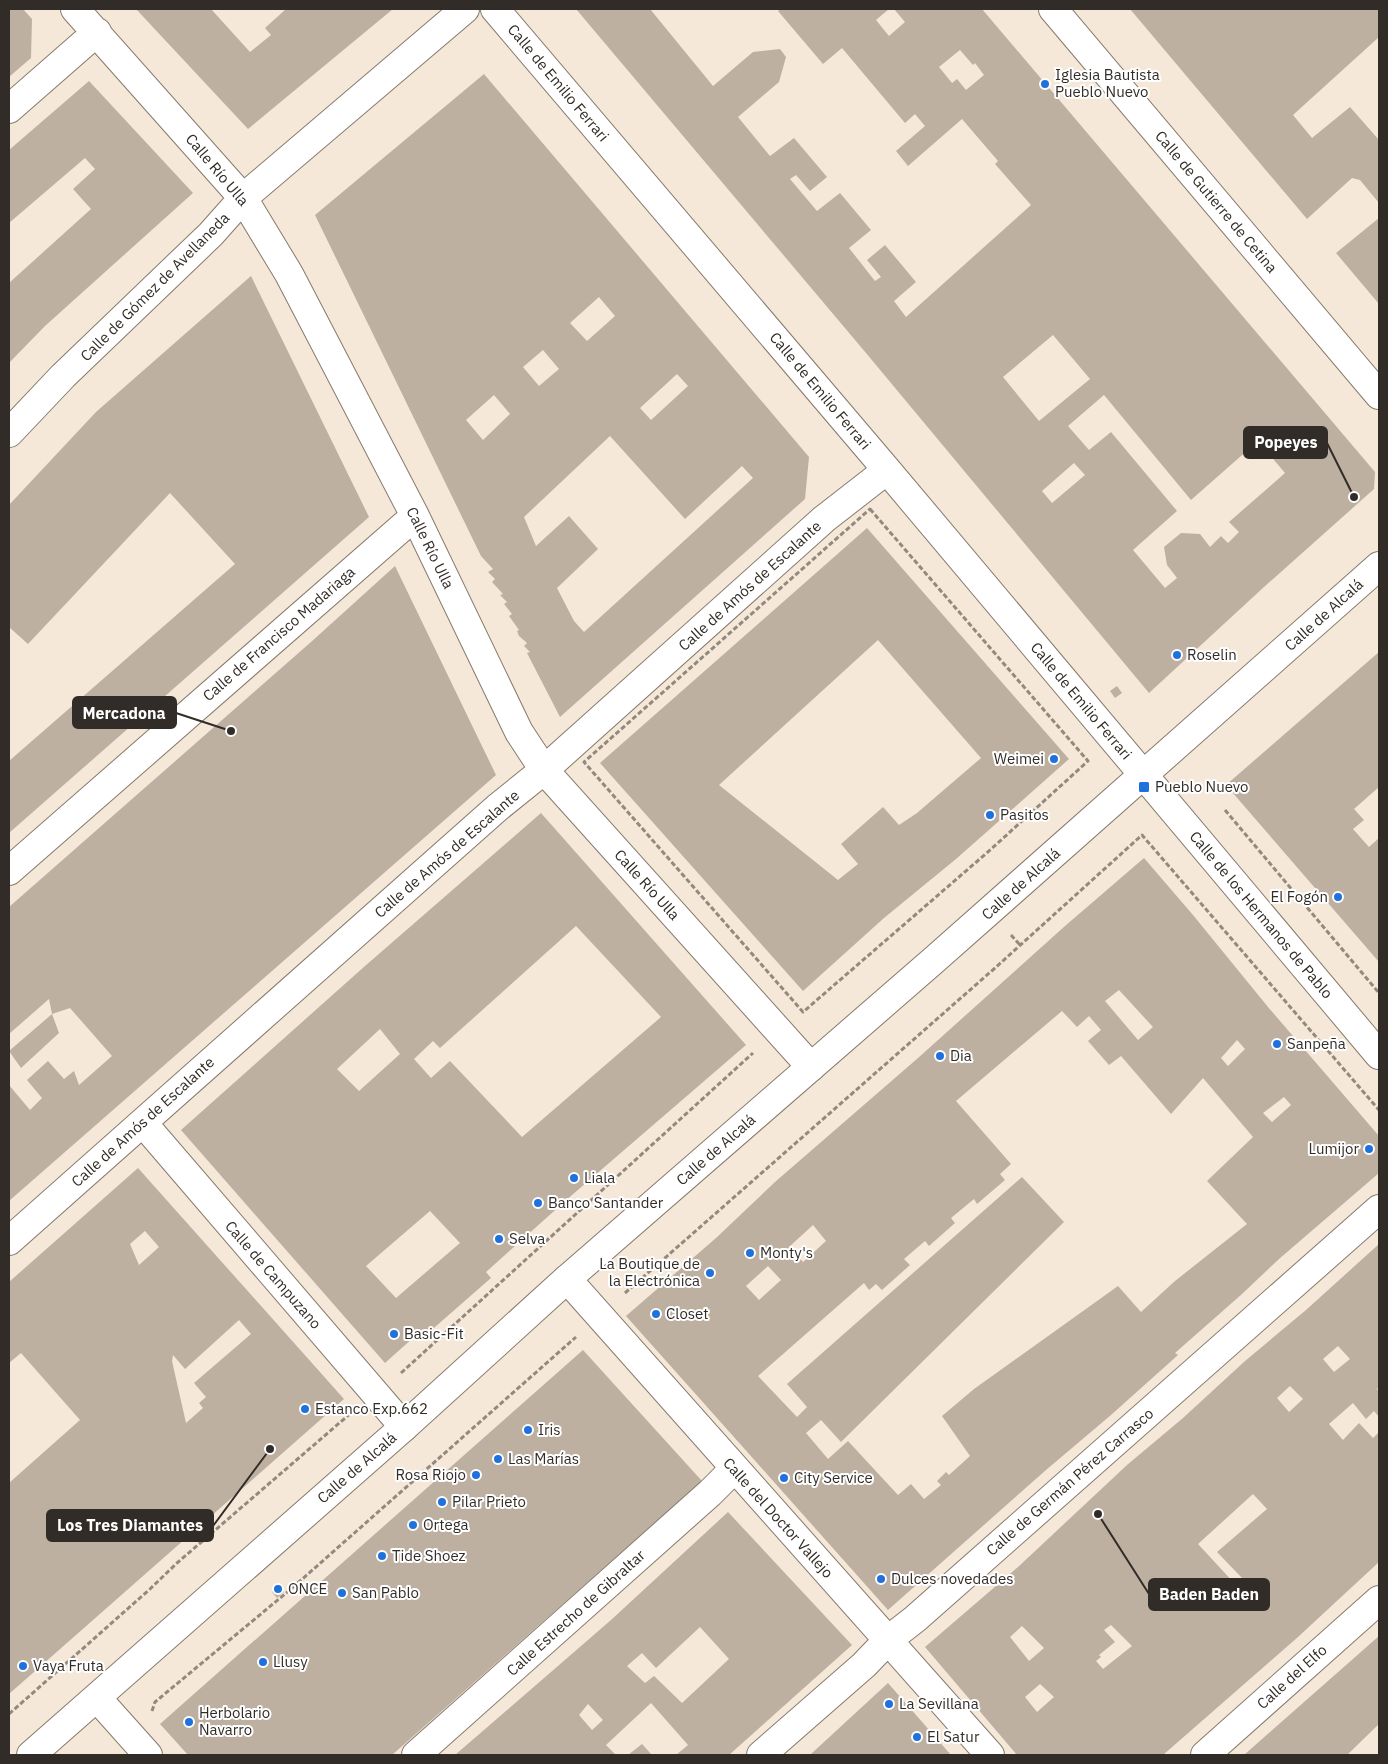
<svg xmlns="http://www.w3.org/2000/svg" width="1388" height="1764" viewBox="0 0 1388 1764" font-family="'IBM Plex Sans',sans-serif">
<rect width="100%" height="100%" fill="#f5e8d8"/>
<!-- building -->
<path fill="#bdb0a1" fill-rule="evenodd" d="M 9,9 L 23,9 L 32,19 L 31,58 L 9,77 Z
M 136,9 L 211,9 L 250,52 L 271,35 L 265,28 L 286,9 L 393,9 L 248,129 Z
M 576,9 L 650,9 L 713,86 L 753,52 L 780,49 L 786,57 L 779,82 L 738,117 L 770,156 L 794,138 L 827,177 L 810,191 L 796,175 L 790,179 L 817,211 L 840,193 L 871,230 L 849,248 L 875,281 L 881,277 L 867,260 L 885,245 L 916,282 L 894,301 L 906,317 L 1031,205 L 995,164 L 998,161 L 962,119 L 908,166 L 896,151 L 925,126 L 915,114 L 905,123 L 842,48 L 823,64 L 778,11 L 781,9 L 889,9 L 876,20 L 889,36 L 905,22 L 894,9 L 982,9 L 1375,472 L 1374,489 L 1264,587 L 1149,693 L 866,353 ZM 960,50 L 973,65 L 975,63 L 984,75 L 966,90 L 957,79 L 952,83 L 939,67 ZM 1053,335 L 1090,379 L 1039,421 L 1003,377 ZM 1104,395 L 1191,500 L 1258,441 L 1285,473 L 1229,522 L 1239,532 L 1228,543 L 1221,536 L 1210,547 L 1200,534 L 1181,533 L 1164,547 L 1167,565 L 1177,578 L 1165,588 L 1133,550 L 1177,511 L 1111,432 L 1089,450 L 1068,426 ZM 1074,463 L 1085,475 L 1052,503 L 1042,491 Z
M 1130,9 L 1379,9 L 1379,37 L 1293,115 L 1312,138 L 1350,107 L 1379,140 L 1379,203 L 1360,180 L 1352,178 L 1307,219 Z
M 484,74 L 809,457 L 805,499 L 560,717 L 527,653 L 530,652 L 524,646 L 527,643 L 519,636 L 517,631 L 519,630 L 509,616 L 512,614 L 504,604 L 507,602 L 500,595 L 503,594 L 492,582 L 495,579 L 488,572 L 493,569 L 481,556 L 315,215 ZM 599,297 L 615,316 L 587,341 L 570,323 ZM 543,350 L 559,369 L 539,386 L 523,367 ZM 677,374 L 688,386 L 651,420 L 640,408 ZM 494,395 L 510,414 L 483,440 L 466,420 ZM 610,436 L 685,519 L 742,466 L 753,478 L 584,632 L 574,621 L 557,588 L 598,549 L 569,516 L 536,546 L 524,517 Z
M 89,81 L 193,193 L 45,326 L 9,363 L 9,283 L 91,209 L 73,189 L 95,169 L 85,158 L 9,223 L 9,150 Z
M 1379,218 L 1379,304 L 1336,253 Z
M 251,276 L 369,517 L 9,833 L 9,761 L 235,564 L 170,493 L 28,644 L 9,627 L 9,505 L 96,412 Z
M 867,528 L 1069,759 L 956,859 L 884,918 L 803,991 L 600,763 ZM 878,640 L 981,758 L 917,813 L 899,825 L 883,807 L 841,844 L 858,864 L 838,880 L 719,785 Z
M 395,566 L 496,775 L 9,1201 L 9,1085 L 30,1110 L 42,1098 L 27,1080 L 48,1061 L 64,1079 L 74,1071 L 79,1085 L 112,1056 L 70,1008 L 52,1014 L 49,999 L 9,1034 L 9,907 L 311,642 Z
M 1379,652 L 1379,787 L 1354,809 L 1364,820 L 1353,829 L 1369,847 L 1379,838 L 1379,962 L 1226,785 Z
M 1117,686 L 1122,693 L 1115,698 L 1110,691 Z
M 541,813 L 746,1045 L 572,1195 L 486,1272 L 491,1278 L 427,1334 L 423,1329 L 385,1363 L 181,1130 L 365,966 ZM 576,926 L 661,1017 L 522,1137 L 450,1061 L 431,1078 L 414,1059 L 433,1041 L 440,1048 ZM 380,1029 L 400,1054 L 359,1091 L 337,1069 ZM 430,1211 L 460,1243 L 396,1298 L 366,1266 Z
M 1144,858 L 1193,915 L 1268,1007 L 1379,1136 L 1379,1173 L 1279,1259 L 1242,1294 L 1175,1353 L 1178,1355 L 1111,1415 L 1046,1470 L 888,1610 L 626,1316 L 716,1238 L 775,1182 L 918,1058 L 1065,926 ZM 1119,990 L 1153,1027 L 1138,1040 L 1105,1001 ZM 1062,1011 L 1077,1027 L 1089,1016 L 1101,1030 L 1088,1041 L 1109,1065 L 1121,1056 L 1171,1114 L 1203,1078 L 1253,1137 L 1207,1181 L 1247,1224 L 1175,1281 L 1141,1312 L 1118,1286 L 974,1389 L 942,1416 L 970,1456 L 949,1475 L 946,1472 L 937,1481 L 941,1485 L 924,1499 L 911,1484 L 898,1495 L 848,1441 L 828,1459 L 806,1433 L 821,1420 L 841,1442 L 1064,1222 L 1022,1177 L 787,1384 L 807,1407 L 797,1417 L 758,1376 L 864,1283 L 869,1290 L 876,1284 L 882,1290 L 910,1265 L 904,1259 L 925,1241 L 929,1246 L 955,1223 L 951,1218 L 974,1199 L 977,1204 L 1005,1180 L 1000,1174 L 1011,1164 L 956,1101 ZM 1237,1040 L 1245,1049 L 1228,1066 L 1221,1058 ZM 1284,1097 L 1291,1105 L 1272,1122 L 1263,1113 ZM 813,1225 L 826,1241 L 803,1262 L 789,1247 ZM 768,1266 L 781,1280 L 759,1300 L 746,1286 Z
M 52,1014 L 59,1033 L 21,1068 L 9,1051 Z
M 138,1168 L 344,1399 L 9,1694 L 9,1483 L 80,1420 L 21,1353 L 9,1363 L 9,1282 ZM 145,1231 L 159,1247 L 139,1265 L 130,1244 ZM 239,1320 L 251,1334 L 194,1383 L 206,1397 L 199,1403 L 203,1408 L 186,1423 L 172,1361 L 173,1355 L 185,1369 Z
M 1379,1244 L 1379,1387 L 1377,1389 L 1379,1392 L 1379,1417 L 1374,1411 L 1366,1419 L 1353,1403 L 1329,1424 L 1343,1440 L 1359,1423 L 1373,1438 L 1379,1432 L 1379,1562 L 1298,1637 L 1163,1755 L 1017,1755 L 925,1647 L 1018,1567 L 1127,1465 L 1183,1418 L 1245,1361 L 1306,1310 ZM 1338,1346 L 1350,1359 L 1334,1372 L 1323,1359 ZM 1290,1386 L 1303,1399 L 1289,1412 L 1277,1398 ZM 1253,1494 L 1267,1509 L 1217,1552 L 1242,1578 L 1235,1584 L 1198,1544 ZM 1111,1625 L 1132,1646 L 1103,1669 L 1096,1661 L 1101,1657 L 1099,1655 L 1115,1642 L 1104,1630 ZM 1022,1626 L 1044,1648 L 1029,1661 L 1010,1637 ZM 1040,1684 L 1054,1697 L 1037,1712 L 1025,1697 Z
M 583,1350 L 702,1481 L 392,1755 L 188,1755 L 160,1724 Z
M 728,1512 L 852,1645 L 729,1755 L 676,1755 L 688,1745 L 651,1703 L 606,1745 L 616,1755 L 455,1755 L 611,1620 ZM 700,1627 L 729,1659 L 682,1703 L 654,1676 L 645,1683 L 627,1666 L 642,1653 L 656,1668 ZM 588,1704 L 603,1720 L 592,1730 L 579,1715 Z
M 279,1586 L 284,1592 L 277,1598 L 272,1592 Z
M 1379,1636 L 1379,1724 L 1347,1755 L 1244,1755 Z
M 888,1683 L 951,1755 L 809,1755 L 811,1754 Z
M 642,1744 L 652,1755 L 628,1755 Z"/>
<g fill="none" stroke-linecap="round" stroke-linejoin="round">
<defs>
<path id="street" d="M 75,9 L 243,198 L 289,274 L 415,516 L 519,732 L 544,770 L 811,1067
M 495,9 L 887,470 L 1379,1055
M 1053,9 L 1379,395
M 9,109 L 97,32
M 9,433 L 63,376 L 211,234 L 243,198 L 465,9
M 9,871 L 415,516
M 143,1123 L 404,1427
M 9,1241 L 497,808 L 544,770 L 824,519 L 887,470
M 567,1279 L 990,1755
M 97,1698 L 148,1755
M 416,1755 L 710,1493 L 734,1469
M 761,1755 L 864,1665 L 888,1640 L 915,1619 L 1379,1209
M 1205,1755 L 1379,1600"/>
<path id="primary" d="M 31,1755 L 404,1427 L 567,1279 L 934,960 L 1379,566"/>
</defs>
<!-- street casing -->
<use href="#street" stroke="#867a6c" stroke-width="30"/>
<!-- primary casing -->
<use href="#primary" stroke="#867a6c" stroke-width="30"/>
<!-- path -->
<path stroke="#92897f" stroke-width="3" stroke-dasharray="5 2.5" stroke-linecap="butt" d="M 870,509 L 1088,761 L 989,851 L 803,1012 L 584,762 Z
M 1225,810 L 1379,993
M 1011,935 L 1020,945
M 625,1293 L 995,968 L 1142,835 L 1379,1110
M 401,1373 L 753,1053
M 152,1711 L 155,1702 L 291,1589 L 576,1337
M 9,1714 L 150,1589 L 177,1563 L 351,1413"/>
<!-- street -->
<use href="#street" stroke="#fff" stroke-width="28"/>
<!-- primary -->
<use href="#primary" stroke="#fff" stroke-width="28"/>
</g>
<!-- markers -->
<g fill="#1f71dc" stroke="#fff" stroke-width="2">
<circle cx="1045" cy="84" r="5"/>
<circle cx="1177" cy="655" r="5"/>
<circle cx="1054" cy="759" r="5"/>
<rect x="1138" y="781" width="12" height="12" rx="2.5"/>
<circle cx="990" cy="815" r="5"/>
<circle cx="1338" cy="897" r="5"/>
<circle cx="1277" cy="1044" r="5"/>
<circle cx="940" cy="1056" r="5"/>
<circle cx="1369" cy="1149" r="5"/>
<circle cx="574" cy="1178" r="5"/>
<circle cx="538" cy="1203" r="5"/>
<circle cx="499" cy="1239" r="5"/>
<circle cx="750" cy="1253" r="5"/>
<circle cx="710" cy="1273" r="5"/>
<circle cx="656" cy="1314" r="5"/>
<circle cx="394" cy="1334" r="5"/>
<circle cx="305" cy="1409" r="5"/>
<circle cx="528" cy="1430" r="5"/>
<circle cx="498" cy="1459" r="5"/>
<circle cx="476" cy="1475" r="5"/>
<circle cx="784" cy="1478" r="5"/>
<circle cx="442" cy="1502" r="5"/>
<circle cx="413" cy="1525" r="5"/>
<circle cx="382" cy="1556" r="5"/>
<circle cx="881" cy="1579" r="5"/>
<circle cx="278" cy="1589" r="5"/>
<circle cx="342" cy="1593" r="5"/>
<circle cx="263" cy="1662" r="5"/>
<circle cx="23" cy="1666" r="5"/>
<circle cx="889" cy="1704" r="5"/>
<circle cx="189" cy="1722" r="5"/>
<circle cx="917" cy="1737" r="5"/>
</g>
<g text-anchor="middle" stroke-width="4" stroke-linejoin="round" paint-order="stroke">
<!-- poi labels -->
<g font-size="15" fill="#312c27" stroke="#fff" text-anchor="start">
<text x="1055" y="80">Iglesia Bautista<tspan x="1055" dy="17">Pueblo Nuevo</tspan></text>
<text x="1187" y="660">Roselin</text>
<text x="1044" y="764" text-anchor="end">Weimei</text>
<text x="1155" y="792">Pueblo Nuevo</text>
<text x="1000" y="820">Pasitos</text>
<text x="1328" y="902" text-anchor="end">El Fogón</text>
<text x="1287" y="1049">Sanpeña</text>
<text x="950" y="1061">Dia</text>
<text x="1359" y="1154" text-anchor="end">Lumijor</text>
<text x="584" y="1183">Liala</text>
<text x="548" y="1208">Banco Santander</text>
<text x="509" y="1244">Selva</text>
<text x="760" y="1258">Monty's</text>
<text x="700" y="1269" text-anchor="end">La Boutique de<tspan x="700" dy="17">la Electrónica</tspan></text>
<text x="666" y="1319">Closet</text>
<text x="404" y="1339">Basic-Fit</text>
<text x="315" y="1414">Estanco Exp.662</text>
<text x="538" y="1435">Iris</text>
<text x="508" y="1464">Las Marías</text>
<text x="466" y="1480" text-anchor="end">Rosa Riojo</text>
<text x="794" y="1483">City Service</text>
<text x="452" y="1507">Pilar Prieto</text>
<text x="423" y="1530">Ortega</text>
<text x="392" y="1561">Tide Shoez</text>
<text x="891" y="1584">Dulces novedades</text>
<text x="288" y="1594">ONCE</text>
<text x="352" y="1598">San Pablo</text>
<text x="273" y="1667">Llusy</text>
<text x="33" y="1671">Vaya Fruta</text>
<text x="899" y="1709">La Sevillana</text>
<text x="199" y="1718">Herbolario<tspan x="199" dy="17">Navarro</tspan></text>
<text x="927" y="1742">El Satur</text>
</g>
<!-- street labels -->
<g font-size="15" fill="#312c27" stroke="#fff">
<text transform="translate(558 83) rotate(50)" y="5">Calle de Emilio Ferrari</text>
<text transform="translate(217 170) rotate(50)" y="5">Calle Río Ulla</text>
<text transform="translate(1216 202) rotate(50)" y="5">Calle de Gutierre de Cetina</text>
<text transform="translate(155 287) rotate(-45)" y="5">Calle de Gómez de Avellaneda</text>
<text transform="translate(820 391) rotate(50)" y="5">Calle de Emilio Ferrari</text>
<text transform="translate(430 548) rotate(64)" y="5">Calle Río Ulla</text>
<text transform="translate(750 586) rotate(-42)" y="5">Calle de Amós de Escalante</text>
<text transform="translate(1324 615) rotate(-42)" y="5">Calle de Alcalá</text>
<text transform="translate(279 634) rotate(-41)" y="5">Calle de Francisco Madariaga</text>
<text transform="translate(1081 701) rotate(50)" y="5">Calle de Emilio Ferrari</text>
<text transform="translate(447 854) rotate(-41)" y="5">Calle de Amós de Escalante</text>
<text transform="translate(1021 884) rotate(-42)" y="5">Calle de Alcalá</text>
<text transform="translate(647 885) rotate(48)" y="5">Calle Río Ulla</text>
<text transform="translate(1261 915) rotate(50)" y="5">Calle de los Hermanos de Pablo</text>
<text transform="translate(143 1122) rotate(-42)" y="5">Calle de Amós de Escalante</text>
<text transform="translate(716 1150) rotate(-41)" y="5">Calle de Alcalá</text>
<text transform="translate(273 1275) rotate(49)" y="5">Calle de Campuzano</text>
<text transform="translate(357 1468) rotate(-41)" y="5">Calle de Alcalá</text>
<text transform="translate(1070 1482) rotate(-41)" y="5">Calle de Germán Pérez Carrasco</text>
<text transform="translate(778 1518) rotate(48)" y="5">Calle del Doctor Vallejo</text>
<text transform="translate(576 1613) rotate(-42)" y="5">Calle Estrecho de Gibraltar</text>
<text transform="translate(1292 1677) rotate(-42)" y="5">Calle del Elfo</text>
</g>
</g>
<!-- callouts -->
<path fill="none" stroke="#312c27" stroke-width="2" d="M1354 497L1327 443M231 731L176 713M270 1449L213 1526M1098 1514L1149 1594"/>
<g fill="#312c27" stroke="#fff" stroke-width="2">
<circle cx="1354" cy="497" r="5"/>
<circle cx="231" cy="731" r="5"/>
<circle cx="270" cy="1449" r="5"/>
<circle cx="1098" cy="1514" r="5"/>
</g>
<g fill="#312c27" stroke="#312c27" stroke-width="2">
<rect x="1244" y="427" width="83" height="31" rx="5"/>
<rect x="73" y="697" width="103" height="31" rx="5"/>
<rect x="47" y="1510" width="166" height="31" rx="5"/>
<rect x="1149" y="1579" width="120" height="31" rx="5"/>
</g>
<g font-size="16" text-anchor="middle" font-weight="bold" fill="#fff">
<text x="1286" y="448">Popeyes</text>
<text x="124" y="719">Mercadona</text>
<text x="130" y="1531">Los Tres Diamantes</text>
<text x="1209" y="1600">Baden Baden</text>
</g>
<!-- border -->
<rect width="1388" height="1764" fill="none" stroke="#312c27" stroke-width="20"/>
</svg>
